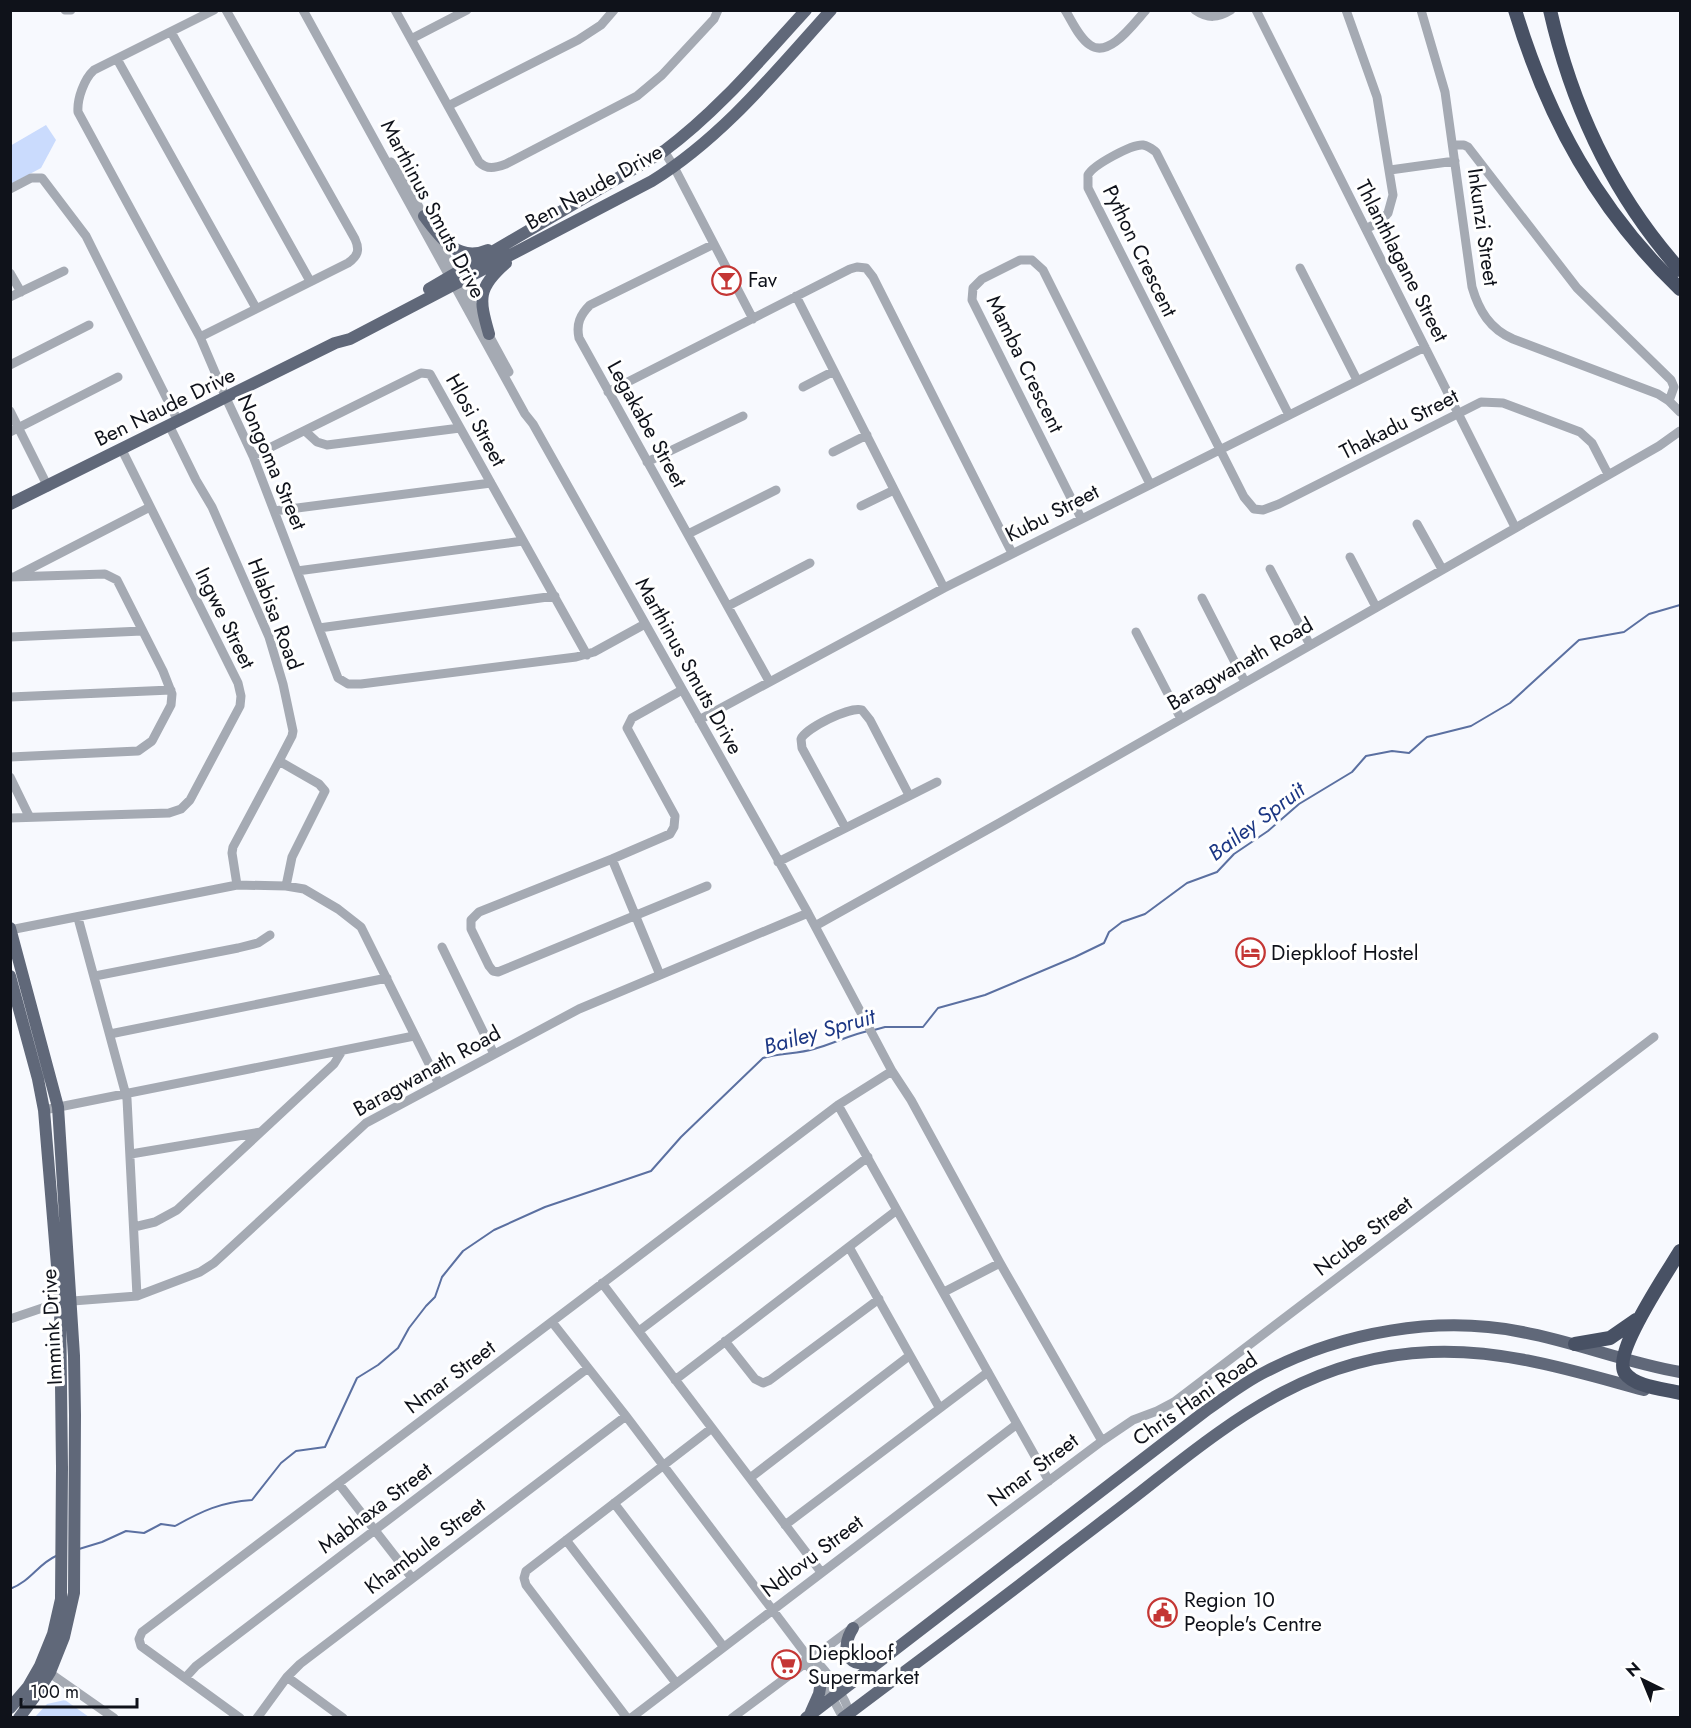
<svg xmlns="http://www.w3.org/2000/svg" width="1691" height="1728" viewBox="0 0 1691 1728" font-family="Jost,sans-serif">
<rect width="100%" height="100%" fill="#f7f9fe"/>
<!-- green -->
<path fill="#cadbfd" d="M 46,125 L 56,140 L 41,168 L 11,184 L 10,146 Z
M 65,1700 L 89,1717 L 35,1717 L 47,1704 Z"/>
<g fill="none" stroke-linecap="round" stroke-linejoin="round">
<!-- stream -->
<path stroke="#5b70a1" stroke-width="2" d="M 874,1030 L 885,1027 L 923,1027 L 938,1008 L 985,995 L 1075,957 L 1104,943 L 1109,932 L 1122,922 L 1145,914 L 1187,883 L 1217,872 L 1234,854 L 1268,831 L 1299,804 L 1352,772 L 1366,756 L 1392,751 L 1409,753 L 1427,737 L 1471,726 L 1510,703 L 1579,640 L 1624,632 L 1649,614 L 1680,605
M 79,1549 L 102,1542 L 126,1531 L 144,1533 L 161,1524 L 175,1526 C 202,1511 221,1502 252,1500 L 281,1463 L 296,1451 L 325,1447 L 357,1378 L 378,1365 L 398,1348 L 409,1328 L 426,1306 L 435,1297 L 442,1277 L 463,1251 L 494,1230 L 545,1207 L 651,1171 L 681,1137 L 763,1058 C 780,1053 798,1054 814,1049 C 833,1044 849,1035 868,1031
M 10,1589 C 31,1581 38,1564 56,1556"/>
<!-- minor -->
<path stroke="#a5aab3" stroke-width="9" d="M 65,10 L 71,10
M 214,10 L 94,70 C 84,79 77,99 78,112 L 200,337 L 226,398 L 253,456 L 338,678 L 348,684 L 361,684 L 576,657 L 594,652 L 645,624
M 303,10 L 525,414 L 533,424 L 808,913 L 892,1071 L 911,1100 L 1000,1263 L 1102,1441
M 395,10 L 479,162 C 487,170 495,168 506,164 L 637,96 L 662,75 L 714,19 L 718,10
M 1065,10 C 1072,21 1079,38 1090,45 C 1109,59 1134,23 1146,10
M 1195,10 C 1208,19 1218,18 1231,10
M 1256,10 L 1515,527
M 1346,10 L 1377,97 L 1393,195 L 1388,213 L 1382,220 L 1366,229
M 1421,10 L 1445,92 L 1472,287 C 1479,311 1490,329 1513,339 L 1658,394 L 1669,401 L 1680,412
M 171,32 L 310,281
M 411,39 L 467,10
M 117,59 L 256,308
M 448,106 L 578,40 L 601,25 L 614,10
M 1453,145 L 1464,145 L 1468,147 L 1577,288 L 1671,380 L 1674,387 L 1669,401
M 664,151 L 674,167 L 753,319
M 391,162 L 407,185 L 427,222
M 1390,170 L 1455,161
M 10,189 L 31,178 L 42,178 L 86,236 L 178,421
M 434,234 L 509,372
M 714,244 L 590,305 C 580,315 576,324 579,338 L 769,681
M 1300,268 L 1357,380
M 10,273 L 21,292
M 796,296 L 944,588
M 10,297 L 64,271
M 200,337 L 348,263 C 358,256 360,250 355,239 L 226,10
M 10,365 L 89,325
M 803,387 L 834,371
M 608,392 L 850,269 L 857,267 L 866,268 L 873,277 L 1012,553
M 10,411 L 48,487
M 1289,415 L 1156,152 C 1152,149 1149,146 1143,145 C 1132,144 1093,165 1088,175 L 1088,188 L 1244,497 L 1254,509 L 1263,510 L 1279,504 L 1481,402 L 1503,403 L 1580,432 L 1592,443 L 1608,474
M 169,425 L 196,480 L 212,507 L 269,637 L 283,684 L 293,731 L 292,736 L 279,761 L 233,847 L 232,853 L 237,885
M 305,431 L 317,442 L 327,445 L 460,428
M 10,432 L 118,377
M 833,452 L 867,435
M 253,456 L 421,373 L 430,374 L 587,655
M 647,462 L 743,416
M 861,506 L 894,490
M 274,511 L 491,483
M 1081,518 L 972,300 L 973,288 L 982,279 L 1020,260 L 1032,260 L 1043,270 L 1150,484
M 1417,524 L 1442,569
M 688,534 L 776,490
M 1350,557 L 1376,607
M 1270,569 L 1310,645
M 297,571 L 523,541
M 16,576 L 150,507
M 10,577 L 105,574 L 117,580 L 163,671 L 172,694 L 171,705 L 152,741 L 138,751 L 10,757
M 1202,598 L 1245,682
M 728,606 L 810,563
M 319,628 L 555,596
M 1136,632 L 1181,719
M 10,637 L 142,631
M 682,690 L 632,718 L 627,728 L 675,816 L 674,827 L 670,834 L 612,859 L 479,912 L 471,920 L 471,929 L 489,966 L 493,971 L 498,972 L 707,886
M 10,697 L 171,690
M 699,720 L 944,588 L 1425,347
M 279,761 L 319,784 L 325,791 L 292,857 L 286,886
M 10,777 L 29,816
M 10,818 L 169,813 L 181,809 L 190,800 L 240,706 L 241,696 L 238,683 L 122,450
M 845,827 L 802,748 L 801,739 C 806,728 850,706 862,710 L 870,720 L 909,795
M 612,859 L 660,975
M 778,862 L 937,782
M 78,918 L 127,1099 L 137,1296
M 815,926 L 1001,822 L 1659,446 L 1680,431
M 10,930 L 237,885 L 286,886 L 304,889 L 338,909 L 361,927 L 439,1084
M 442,947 L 494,1054
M 95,976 L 238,948 L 258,943 L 270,935
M 110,1034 L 387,978
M 838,1105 L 1049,1481
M 44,1110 L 414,1036
M 131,1154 L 261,1132
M 134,1227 L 155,1222 L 177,1210 L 334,1064 L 342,1051
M 849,1247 L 939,1407
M 602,1283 L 821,1572
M 944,1292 L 1000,1263
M 10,1319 L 60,1302 L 137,1296 L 200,1272 L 214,1263 L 366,1123 L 579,1009 L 808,913
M 552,1322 L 626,1416 L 805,1653 C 822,1662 847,1698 851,1718
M 639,1331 L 868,1157
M 725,1341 L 755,1379 L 763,1383 L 770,1380 L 879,1299
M 675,1380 L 897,1210
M 750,1478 L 909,1356
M 339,1484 L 412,1578
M 614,1503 L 723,1646
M 785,1525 L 988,1372
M 566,1540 L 676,1683
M 806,1658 L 806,1663 L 832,1697 L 843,1718
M 44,1669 L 114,1718
M 287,1677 L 343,1718
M 185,1678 L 196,1666 L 588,1368
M 240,1718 L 141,1646 L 139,1639 L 142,1632 L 838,1105 L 892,1071
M 257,1718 L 287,1677 L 300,1664 L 626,1416
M 627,1718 L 526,1585 L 524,1578 L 526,1571 L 712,1428
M 631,1718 L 1017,1424
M 732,1718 L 1102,1441 L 1133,1420 L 1157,1411 L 1174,1402 L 1654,1037"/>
<!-- major -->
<path stroke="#606879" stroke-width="12" d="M 424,216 C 440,238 458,263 488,250
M 429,289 L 664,151 C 718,111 761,59 806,10
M 489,334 C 479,299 477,288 506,263
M 10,504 L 335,343 L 350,339 L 652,181 C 723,137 776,71 831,10
M 10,928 L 58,1107 L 74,1356 L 75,1415 L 74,1593 L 64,1637 L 50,1672 L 33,1699 L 19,1718
M 10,976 L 38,1079 L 44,1110 L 60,1302 L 62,1468 L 61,1599 L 53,1634 L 40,1666 L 28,1687 L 10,1708
M 853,1628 C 839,1650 848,1672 876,1660
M 811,1712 L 819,1694 L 821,1682
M 806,1718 L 1208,1409 C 1227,1396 1245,1382 1265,1372 C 1342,1332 1437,1315 1522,1332 C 1576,1342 1627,1363 1680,1372
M 843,1718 C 917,1662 992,1607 1065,1550 C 1095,1527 1126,1504 1156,1480 C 1241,1413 1318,1356 1431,1352 C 1505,1349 1574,1371 1644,1390"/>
<!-- highway -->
<path stroke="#485164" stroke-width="14" d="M 1515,10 C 1548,119 1598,210 1680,289
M 1550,10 C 1572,107 1614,196 1680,270
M 1680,1251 C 1669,1270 1611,1354 1625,1373 C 1635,1387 1664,1389 1680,1393
M 1575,1344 L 1610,1338 L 1636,1320"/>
</g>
<!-- icons -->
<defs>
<symbol id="bar-ring" viewBox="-11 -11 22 22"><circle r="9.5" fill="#fff" stroke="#c43634" stroke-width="1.5"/><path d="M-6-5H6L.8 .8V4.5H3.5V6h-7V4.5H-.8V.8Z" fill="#c43634"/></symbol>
<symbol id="hotel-ring" viewBox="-11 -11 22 22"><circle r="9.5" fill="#fff" stroke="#c43634" stroke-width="1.5"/><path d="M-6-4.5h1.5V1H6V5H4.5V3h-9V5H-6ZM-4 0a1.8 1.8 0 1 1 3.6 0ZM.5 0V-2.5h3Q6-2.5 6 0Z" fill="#c43634"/></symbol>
<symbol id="civic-ring" viewBox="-11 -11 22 22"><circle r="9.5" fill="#fff" stroke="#c43634" stroke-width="1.5"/><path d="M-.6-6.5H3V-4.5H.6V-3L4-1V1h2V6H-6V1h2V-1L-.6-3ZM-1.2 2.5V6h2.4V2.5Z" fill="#c43634"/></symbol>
<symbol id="supermarket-ring" viewBox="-11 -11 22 22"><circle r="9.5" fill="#fff" stroke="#c43634" stroke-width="1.5"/><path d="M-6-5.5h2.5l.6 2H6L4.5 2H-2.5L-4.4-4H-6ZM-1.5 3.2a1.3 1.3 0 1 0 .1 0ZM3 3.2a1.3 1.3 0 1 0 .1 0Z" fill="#c43634"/></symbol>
</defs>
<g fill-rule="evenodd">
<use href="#bar-ring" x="710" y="264" width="33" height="33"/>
<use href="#hotel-ring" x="1234" y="936" width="33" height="33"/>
<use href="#civic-ring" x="1146" y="1596" width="33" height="33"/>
<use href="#supermarket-ring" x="770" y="1648" width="33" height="33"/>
</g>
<g text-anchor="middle" stroke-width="6" stroke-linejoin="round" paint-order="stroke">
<!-- street labels -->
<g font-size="21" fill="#0f121a" stroke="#fff">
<text transform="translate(594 187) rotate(-29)" y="7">Ben Naude Drive</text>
<text transform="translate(433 209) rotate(62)" y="7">Marthinus Smuts Drive</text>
<text transform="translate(1483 227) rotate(82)" y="7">Inkunzi Street</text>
<text transform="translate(1140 251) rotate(64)" y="7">Python Crescent</text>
<text transform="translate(1402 261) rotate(63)" y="7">Thlanthlagane Street</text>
<text transform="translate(1025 364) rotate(64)" y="7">Mamba Crescent</text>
<text transform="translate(165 407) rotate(-26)" y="7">Ben Naude Drive</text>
<text transform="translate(476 420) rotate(61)" y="7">Hlosi Street</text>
<text transform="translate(647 424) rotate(61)" y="7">Legakabe Street</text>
<text transform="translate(1399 424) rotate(-27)" y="7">Thakadu Street</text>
<text transform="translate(272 462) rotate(67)" y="7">Nongoma Street</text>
<text transform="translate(1052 513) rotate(-27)" y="7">Kubu Street</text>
<text transform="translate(275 614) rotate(69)" y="7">Hlabisa Road</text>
<text transform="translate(225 618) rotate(64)" y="7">Ingwe Street</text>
<text transform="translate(1240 664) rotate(-30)" y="7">Baragwanath Road</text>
<text transform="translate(689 666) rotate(61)" y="7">Marthinus Smuts Drive</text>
<text transform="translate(427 1071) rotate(-29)" y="7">Baragwanath Road</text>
<text transform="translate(1363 1236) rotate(-37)" y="7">Ncube Street</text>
<text transform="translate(52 1327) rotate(-93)" y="7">Immink Drive</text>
<text transform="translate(450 1377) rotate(-37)" y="7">Nmar Street</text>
<text transform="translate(1195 1399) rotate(-35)" y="7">Chris Hani Road</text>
<text transform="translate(1033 1470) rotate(-37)" y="7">Nmar Street</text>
<text transform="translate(375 1508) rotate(-37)" y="7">Mabhaxa Street</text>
<text transform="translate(425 1546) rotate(-37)" y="7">Khambule Street</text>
<text transform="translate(812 1556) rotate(-37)" y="7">Ndlovu Street</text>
</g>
<!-- poi labels -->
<g font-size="21" fill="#0f121a" stroke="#fff" text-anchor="start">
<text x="748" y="287">Fav</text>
<text x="1271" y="960">Diepkloof Hostel</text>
<text x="1184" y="1607">Region 10<tspan x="1184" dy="24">People's Centre</tspan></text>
<text x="808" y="1660">Diepkloof<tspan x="808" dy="24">Supermarket</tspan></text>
</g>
<!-- water labels -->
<g font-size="22" font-style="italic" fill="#1c3784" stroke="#fff">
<text transform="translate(1256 821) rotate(-37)" y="8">Bailey Spruit</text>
<text transform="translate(819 1031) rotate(-16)" y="8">Bailey Spruit</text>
</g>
</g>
<!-- border -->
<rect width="1691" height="1728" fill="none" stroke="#0f121a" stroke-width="24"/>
<!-- north arrow -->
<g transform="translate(1643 1680) rotate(317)" stroke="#ffffff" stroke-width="4.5" paint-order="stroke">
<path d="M0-4.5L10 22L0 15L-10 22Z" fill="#0f121a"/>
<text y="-9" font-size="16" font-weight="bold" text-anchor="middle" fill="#0f121a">N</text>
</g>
<!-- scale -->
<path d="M21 1698v9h116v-9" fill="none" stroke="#0f121a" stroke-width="3"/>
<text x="30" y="1698" font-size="18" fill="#0f121a" stroke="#ffffff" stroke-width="4.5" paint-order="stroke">100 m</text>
</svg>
